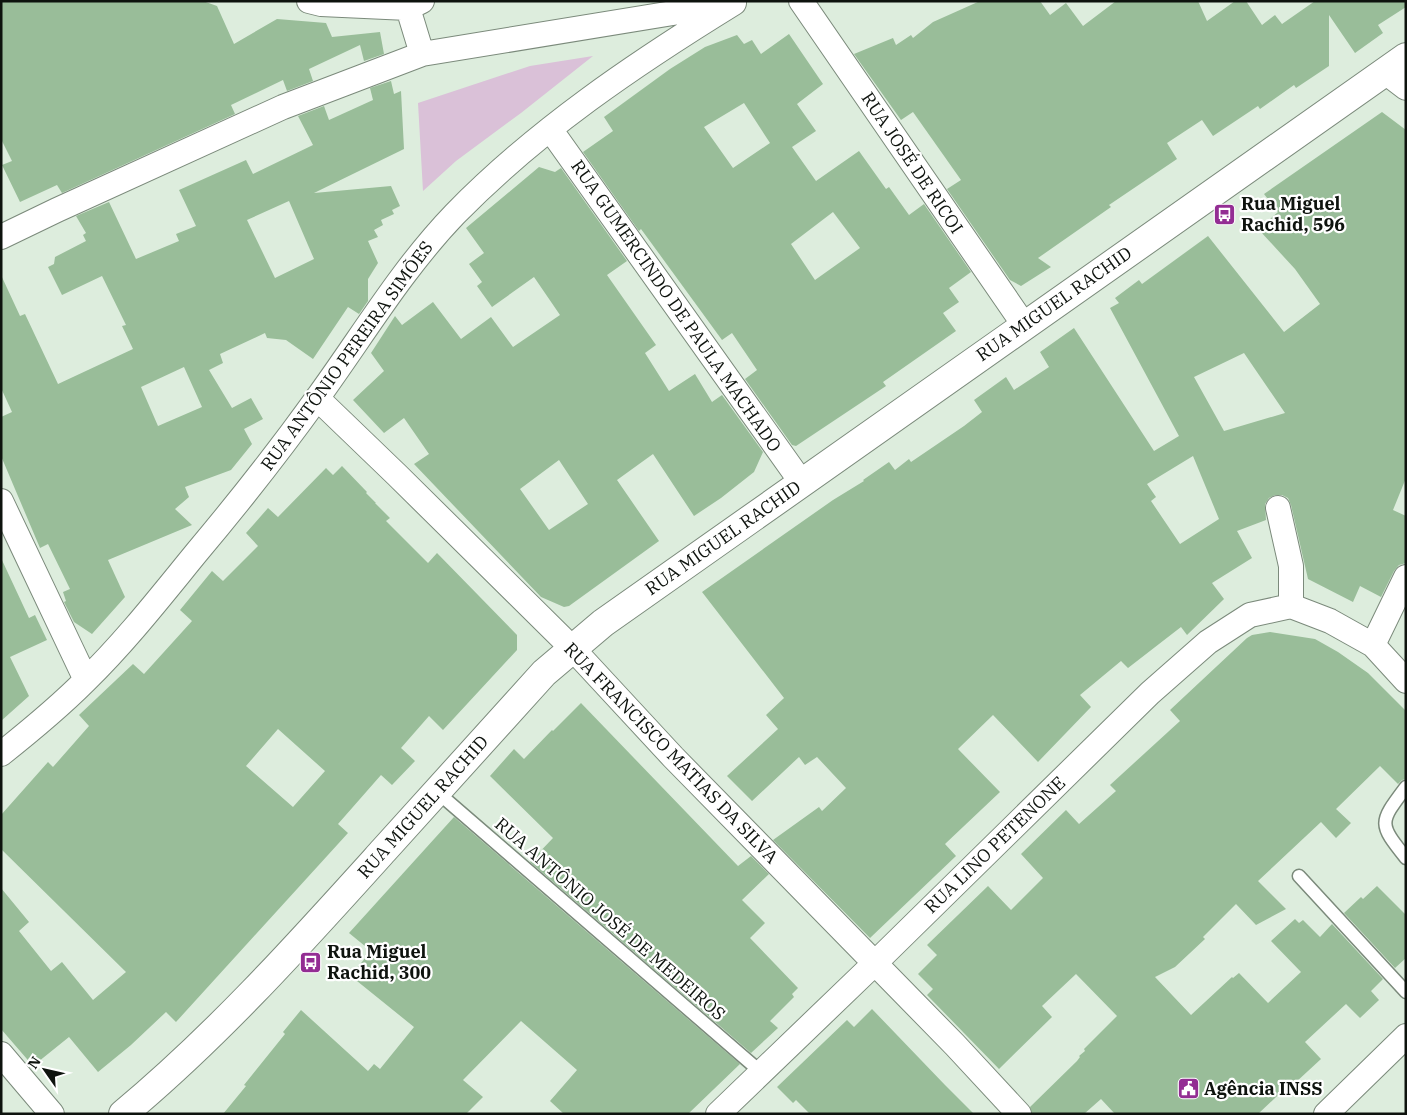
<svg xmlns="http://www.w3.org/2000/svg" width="1407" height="1115" viewBox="0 0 1407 1115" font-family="'IBM Plex Serif',serif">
<rect width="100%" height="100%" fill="#ddeddd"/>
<!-- green -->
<path fill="#dac1d8" d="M 593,56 L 521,113 L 456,161 L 423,191 L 418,103 L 530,66 Z"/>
<!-- building -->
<path fill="#99bd99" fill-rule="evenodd" d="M 1,1 L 203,1 L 217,6 L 234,44 L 277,19 L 326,23 L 332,37 L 380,32 L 384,54 L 364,61 L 360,45 L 309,69 L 313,81 L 287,91 L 283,80 L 231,105 L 235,114 L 62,193 L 57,185 L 20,202 L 2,165 L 12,161 L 1,139 Z
M 980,1 L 1040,1 L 1050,15 L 1066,3 L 1083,26 L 1116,1 L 1198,1 L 1207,21 L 1235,1 L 1246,1 L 1262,25 L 1275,15 L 1282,24 L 1315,1 L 1406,1 L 1406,7 L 1378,25 L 1383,33 L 1355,53 L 1329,15 L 1329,66 L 1296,88 L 1294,85 L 1260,109 L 1258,106 L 1213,136 L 1202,120 L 1167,143 L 1177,159 L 1109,205 L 1111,207 L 1038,258 L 1051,267 L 1021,286 L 1010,280 L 947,189 L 961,180 L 913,112 L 901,120 L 854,54 L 893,38 L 896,45 L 911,35 L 913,38 L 933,22 Z
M 789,34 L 823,84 L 797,104 L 816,131 L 792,147 L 816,181 L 859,151 L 886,189 L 889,187 L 909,215 L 924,204 L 971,272 L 949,288 L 959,302 L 943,313 L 956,331 L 883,382 L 886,386 L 796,446 L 792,445 L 745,379 L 757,370 L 732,333 L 722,340 L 652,244 L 641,229 L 639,231 L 583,152 L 613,131 L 604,117 L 670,69 L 705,47 L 737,35 L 744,44 L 752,40 L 761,54 ZM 744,103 L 770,143 L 733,168 L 704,127 ZM 833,212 L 860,248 L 815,280 L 791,244 Z
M 391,81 L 394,94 L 401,91 L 404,149 L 314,193 L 391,186 L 400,206 L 392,210 L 394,214 L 381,220 L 383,225 L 374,230 L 378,237 L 368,241 L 378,263 L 368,279 L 368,301 L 359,314 L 348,307 L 313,359 L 286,340 L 267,338 L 265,333 L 220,354 L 223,363 L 209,370 L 232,408 L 251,398 L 263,419 L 244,429 L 252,444 L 231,470 L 185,487 L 189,497 L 175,509 L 192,525 L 108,560 L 125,597 L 92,634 L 74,622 L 64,602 L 66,601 L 63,592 L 70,589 L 48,544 L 40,548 L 1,456 L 1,417 L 12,412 L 1,388 L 1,275 L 20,316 L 25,314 L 58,384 L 133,349 L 122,326 L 126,325 L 102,276 L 62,295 L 48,267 L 54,264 L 55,257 L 86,241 L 83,235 L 86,233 L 76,216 L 109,202 L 136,259 L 179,241 L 176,234 L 196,226 L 179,190 L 246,160 L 253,174 L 313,145 L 298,116 L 324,106 L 329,120 L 373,100 L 370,88 ZM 289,201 L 314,259 L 275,278 L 247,220 ZM 184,367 L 202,407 L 158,426 L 141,387 Z
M 1382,112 L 1406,130 L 1406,478 L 1393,510 L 1406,516 L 1406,563 L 1399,565 L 1394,571 L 1381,597 L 1360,586 L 1353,602 L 1308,579 L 1291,505 L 1288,498 L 1282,495 L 1275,495 L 1269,498 L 1265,504 L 1266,520 L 1237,531 L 1252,558 L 1212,583 L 1224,599 L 1187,635 L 1181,627 L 1128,668 L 1121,661 L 1080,695 L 1091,707 L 1038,762 L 993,715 L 958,749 L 1000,792 L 945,844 L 956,856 L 870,938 L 773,840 L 819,807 L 822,811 L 846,788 L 817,757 L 805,765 L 799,757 L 752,801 L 727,776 L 778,729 L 766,715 L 784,698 L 702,592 L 833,500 L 864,481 L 863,480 L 889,462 L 895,470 L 909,459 L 911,462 L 964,426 L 982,412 L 974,400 L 1006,377 L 1014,390 L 1049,367 L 1040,352 L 1074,328 L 1154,451 L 1179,436 L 1110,308 L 1119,303 L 1115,298 L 1139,280 L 1142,284 L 1208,236 L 1284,332 L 1320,304 L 1295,269 L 1260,231 L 1265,226 L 1263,225 L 1278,212 L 1264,194 ZM 1244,353 L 1285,413 L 1224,431 L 1194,377 ZM 1193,456 L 1219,519 L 1180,544 L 1151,501 L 1156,497 L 1147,484 Z
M 539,167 L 555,172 L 561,168 L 627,261 L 607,275 L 656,345 L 645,353 L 669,391 L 695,374 L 712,402 L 722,395 L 763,452 L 754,472 L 721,498 L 694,516 L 653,454 L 617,480 L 659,541 L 569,606 L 564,607 L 541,597 L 414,464 L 429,454 L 404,418 L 384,433 L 353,400 L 384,371 L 371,353 L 395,316 L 402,325 L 433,302 L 461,339 L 491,317 L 513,347 L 560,315 L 534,277 L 492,307 L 477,286 L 482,282 L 469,264 L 484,253 L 466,228 ZM 559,460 L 588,504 L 549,530 L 520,489 Z
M 342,466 L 367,492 L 366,493 L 376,503 L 375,503 L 390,518 L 386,521 L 428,563 L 437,553 L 517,635 L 517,650 L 443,730 L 429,716 L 401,748 L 415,761 L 392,785 L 381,775 L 338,824 L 348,833 L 176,1022 L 166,1012 L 131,1045 L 98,1072 L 69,1037 L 33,1066 L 1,1029 L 1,888 L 29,922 L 19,931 L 51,971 L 62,962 L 93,1000 L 126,972 L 1,849 L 1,815 L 48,762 L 53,767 L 89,726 L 79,715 L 133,664 L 144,674 L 192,621 L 180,610 L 212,571 L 223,581 L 258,546 L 246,533 L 268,508 L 278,517 L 326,468 L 333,475 ZM 278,729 L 325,771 L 293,807 L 246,766 Z
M 1,558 L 29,618 L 35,615 L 47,640 L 10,657 L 29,696 L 1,721 Z
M 1270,632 L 1315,639 L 1338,652 L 1368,673 L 1406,711 L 1406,779 L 1402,780 L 1398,784 L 1380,766 L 1336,809 L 1351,823 L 1336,838 L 1321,822 L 1258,881 L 1286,909 L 1256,925 L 1236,904 L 1203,937 L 1205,939 L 1175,967 L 1155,977 L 1191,1015 L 1232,977 L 1233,978 L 1239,973 L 1268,1003 L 1301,972 L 1271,941 L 1295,919 L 1299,923 L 1303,920 L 1320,937 L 1332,924 L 1383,979 L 1371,991 L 1379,1000 L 1360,1018 L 1346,1004 L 1305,1042 L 1321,1059 L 1295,1083 L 1293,1081 L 1258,1114 L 1115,1114 L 1101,1099 L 1084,1114 L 1032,1114 L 1030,1107 L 1077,1061 L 1080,1057 L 1079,1056 L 1085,1051 L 1084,1049 L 1117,1016 L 1076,974 L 1042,1006 L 1052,1017 L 999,1069 L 927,995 L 933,989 L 918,974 L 937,955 L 927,945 L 988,886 L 1011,910 L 1043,878 L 1021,854 L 1066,810 L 1079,824 L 1116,791 L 1110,785 L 1180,721 L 1170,710 L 1247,638 L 1252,635 Z
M 581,703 L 738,866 L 751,856 L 769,874 L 742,900 L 765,923 L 750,938 L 798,988 L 792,994 L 794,997 L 770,1021 L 778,1028 L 751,1053 L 530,862 L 553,838 L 490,776 L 514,749 L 524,759 L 552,730 L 553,731 Z
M 454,817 L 740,1064 L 688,1114 L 564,1114 L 550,1101 L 577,1070 L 521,1021 L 463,1080 L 483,1097 L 466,1114 L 223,1114 L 246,1086 L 244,1085 L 285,1034 L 283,1032 L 301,1010 L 368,1071 L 374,1064 L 380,1069 L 414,1027 L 357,981 L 359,979 L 352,974 L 371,951 L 349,933 Z
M 1377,886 L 1406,915 L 1406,958 L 1395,968 L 1344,913 L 1361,897 L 1363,899 Z
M 872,1009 L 945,1085 L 974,1114 L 810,1114 L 796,1100 L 793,1103 L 777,1087 L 847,1020 L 854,1027 Z"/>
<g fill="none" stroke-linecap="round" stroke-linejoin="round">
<defs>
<path id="service" d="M 1406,787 C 1379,823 1378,823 1406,858
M 436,791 L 762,1073
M 1299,876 L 1406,992"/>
<path id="minor" d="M 309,1 L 321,4 L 408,8 L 422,1
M 801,1 L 1024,325
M 408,8 L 422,54
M 1385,72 L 1406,88
M 550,129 L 802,483
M 1,237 L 57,210 L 283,107 L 422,54 L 722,5
M 317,398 L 397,475 L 572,648 L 673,757 L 955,1045 L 1019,1114
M 1,501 L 86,680
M 1278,508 L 1291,566 L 1291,606
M 1291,606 L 1330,621 L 1373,645 L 1406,681
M 1373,645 L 1406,577
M 1,754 C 30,731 59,707 85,681 C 126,641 161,596 197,552 C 239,502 280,450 318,397 C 363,335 402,269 455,214 C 537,130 635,64 734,3
M 1,1054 L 52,1114
M 718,1114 L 875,963 L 1150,693 L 1208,642 L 1250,615 L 1291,606
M 1326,1114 L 1406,1036"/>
<path id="secondary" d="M 123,1114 C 218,1035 301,942 384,850 C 437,791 490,732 544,673 L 603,623 L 1406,57"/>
</defs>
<!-- service casing -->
<use href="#service" stroke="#7b8a7b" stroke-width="15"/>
<!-- minor casing -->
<use href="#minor" stroke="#7b8a7b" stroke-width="26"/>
<!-- secondary casing -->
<use href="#secondary" stroke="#7b8a7b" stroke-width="30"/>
<!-- service -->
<use href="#service" stroke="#fff" stroke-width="12"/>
<!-- minor -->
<use href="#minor" stroke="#fff" stroke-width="24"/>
<!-- secondary -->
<use href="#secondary" stroke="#fff" stroke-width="28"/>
</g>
<!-- icons -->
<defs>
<symbol id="bus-square" viewBox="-11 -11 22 22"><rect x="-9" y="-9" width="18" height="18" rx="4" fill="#932d93" stroke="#fff"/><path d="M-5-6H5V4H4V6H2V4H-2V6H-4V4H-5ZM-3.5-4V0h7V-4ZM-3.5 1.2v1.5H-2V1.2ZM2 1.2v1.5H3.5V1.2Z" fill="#fff"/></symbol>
<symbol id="civic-square" viewBox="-11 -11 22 22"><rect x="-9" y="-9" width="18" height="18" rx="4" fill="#932d93" stroke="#fff"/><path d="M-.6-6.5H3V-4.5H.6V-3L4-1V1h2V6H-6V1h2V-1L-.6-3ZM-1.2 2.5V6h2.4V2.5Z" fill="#fff"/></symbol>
</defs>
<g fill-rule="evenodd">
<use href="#bus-square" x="1212" y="202" width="25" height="25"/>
<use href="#bus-square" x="298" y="950" width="25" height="25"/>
<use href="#civic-square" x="1176" y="1076" width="25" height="25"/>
</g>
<g text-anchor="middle" stroke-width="4.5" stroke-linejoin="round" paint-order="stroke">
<!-- street labels -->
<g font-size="18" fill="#0e130e" stroke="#fff">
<text transform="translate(912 163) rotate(56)" y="6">RUA JOSÉ DE RICOI</text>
<text transform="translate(1054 304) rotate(-35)" y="6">RUA MIGUEL RACHID</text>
<text transform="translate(676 306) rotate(55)" y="6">RUA GUMERCINDO DE PAULA MACHADO</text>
<text transform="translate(347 356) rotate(-54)" y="6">RUA ANTÔNIO PEREIRA SIMÕES</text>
<text transform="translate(723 538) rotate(-35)" y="6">RUA MIGUEL RACHID</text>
<text transform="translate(671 753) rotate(46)" y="6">RUA FRANCISCO MATIAS DA SILVA</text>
<text transform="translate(423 807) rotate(-48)" y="6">RUA MIGUEL RACHID</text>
<text transform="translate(995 845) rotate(-44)" y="6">RUA LINO PETENONE</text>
<text transform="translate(610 919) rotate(41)" y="6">RUA ANTÔNIO JOSÉ DE MEDEIROS</text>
</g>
<!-- poi labels -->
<g font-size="18" font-weight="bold" fill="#0e130e" stroke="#fff" text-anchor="start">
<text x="1241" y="210">Rua Miguel<tspan x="1241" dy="21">Rachid, 596</tspan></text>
<text x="327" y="958">Rua Miguel<tspan x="327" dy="21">Rachid, 300</tspan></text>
<text x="1204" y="1095">Agência INSS</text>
</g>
</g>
<!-- border -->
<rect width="1407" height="1115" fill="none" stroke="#0e130e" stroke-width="5"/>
<!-- north arrow -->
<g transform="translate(45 1070) rotate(304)" stroke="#ffffff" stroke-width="4" paint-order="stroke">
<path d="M0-4L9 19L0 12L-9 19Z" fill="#0e130e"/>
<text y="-8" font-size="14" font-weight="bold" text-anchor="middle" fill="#0e130e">N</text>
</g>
</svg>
